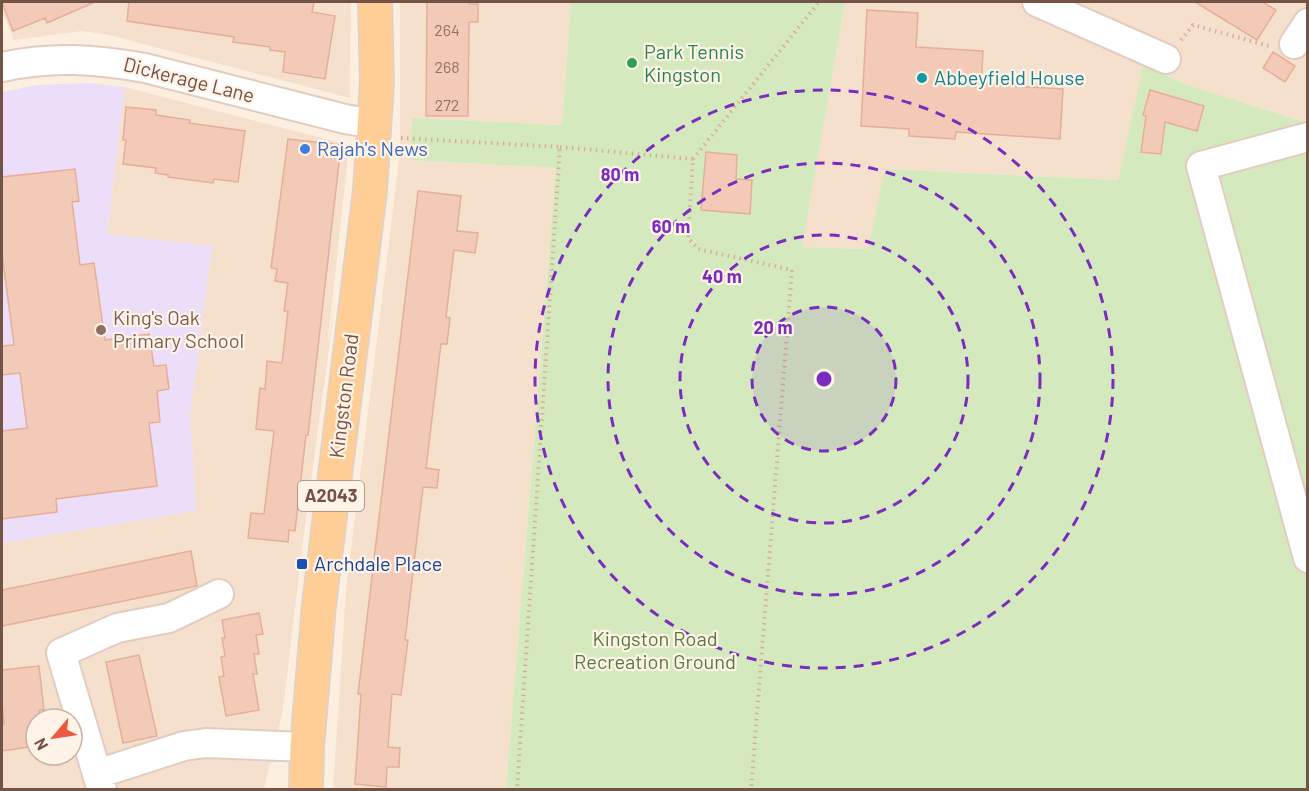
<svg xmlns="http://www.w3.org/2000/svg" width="1309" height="791" viewBox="0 0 1309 791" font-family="Barlow,sans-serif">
<rect width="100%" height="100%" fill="#fdefe0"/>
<!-- residential -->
<path fill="#f5e0ce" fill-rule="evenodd" d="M 2,2 L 351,2 L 350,98 L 109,35 L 82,31 L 14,40 L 2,12 Z
M 400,2 L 571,2 L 562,125 L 412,118 L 411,160 L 556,168 L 506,789 L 333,790 L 346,590 L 400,152 Z
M 845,2 L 1307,2 L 1307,123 L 1185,84 L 1143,65 L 1118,180 L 886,169 L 869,249 L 801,247 Z
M 125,87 L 341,143 L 349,148 L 327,349 L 335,304 L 303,541 L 283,709 L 264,789 L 2,790 L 2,543 L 196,511 L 190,415 L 212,246 L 107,234 ZM 36,719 L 72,719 L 72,755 L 36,755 Z"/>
<!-- education -->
<path fill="#ecddf9" d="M 90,83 L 125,87 L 107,234 L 212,246 L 190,415 L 196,511 L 2,543 L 2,92 L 37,85 Z"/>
<!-- green -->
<path fill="#d4eabe" d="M 571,2 L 845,2 L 802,247 L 868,249 L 885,169 L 1118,180 L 1143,65 L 1185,84 L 1307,123 L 1307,789 L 506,789 L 556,168 L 410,160 L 412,118 L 562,125 Z"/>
<!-- building -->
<path fill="#f3cab7" stroke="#e6ae97" stroke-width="1.5" d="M 2,2 L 95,2 L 47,23 L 45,18 L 13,31 Z
M 129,2 L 314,2 L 312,12 L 335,16 L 325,79 L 283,72 L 285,52 L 270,50 L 270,47 L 233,42 L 234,37 L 127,21 Z
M 427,2 L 469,2 L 469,4 L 478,4 L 478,22 L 469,22 L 468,116 L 426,116 Z
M 1195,2 L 1263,2 L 1276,10 L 1257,40 Z
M 867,10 L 918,13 L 916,47 L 983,51 L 981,84 L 1063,89 L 1060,139 L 956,132 L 955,139 L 909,136 L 909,129 L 861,126 Z
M 1273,52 L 1295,66 L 1285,82 L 1263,68 Z
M 1150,90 L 1204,106 L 1197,131 L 1165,122 L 1161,154 L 1141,152 L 1146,116 L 1143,115 Z
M 126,107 L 156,110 L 156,115 L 190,120 L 189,123 L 245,131 L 238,182 L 214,179 L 213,183 L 168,177 L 168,175 L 155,173 L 156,168 L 123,164 L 126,140 L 123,140 Z
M 288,139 L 341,145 L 308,435 L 306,435 L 295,531 L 289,530 L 288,542 L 248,538 L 251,513 L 264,514 L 274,431 L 256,429 L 260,388 L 265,389 L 267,361 L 282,363 L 288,311 L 284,311 L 288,283 L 275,281 L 277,269 L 271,268 Z
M 706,152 L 737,155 L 736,179 L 752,180 L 750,214 L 701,210 Z
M 75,169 L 79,201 L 72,202 L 80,265 L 94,263 L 105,340 L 149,334 L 154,366 L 166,365 L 169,389 L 157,391 L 160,422 L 149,423 L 157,486 L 56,499 L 57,512 L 2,519 L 2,431 L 27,428 L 20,373 L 2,375 L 2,346 L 14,345 L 2,254 L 2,177 Z
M 418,191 L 461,196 L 457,231 L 478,233 L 475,253 L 454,250 L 446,317 L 450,318 L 447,344 L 441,344 L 426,468 L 439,470 L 437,488 L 423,487 L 405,640 L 408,640 L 401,695 L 392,694 L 388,747 L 400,748 L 399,767 L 387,767 L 386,787 L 355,784 L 361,694 L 358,694 Z
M 191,551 L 197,586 L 2,626 L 2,590 Z
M 259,613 L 263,634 L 256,635 L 259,654 L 254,654 L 257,674 L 253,674 L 259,710 L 226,716 L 219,677 L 224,676 L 221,657 L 225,656 L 222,638 L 225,638 L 222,620 Z
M 139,655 L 157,736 L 123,743 L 106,662 Z
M 39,666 L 44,710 L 39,710 L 40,719 L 36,719 L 36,746 L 2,751 L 2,724 L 4,724 L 2,701 L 2,670 Z"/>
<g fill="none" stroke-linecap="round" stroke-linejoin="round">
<defs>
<path id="minor" d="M 1037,2 L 1166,59
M 1294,44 L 1308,23
M 2,67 C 52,56 95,59 145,68 L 345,119 L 374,124
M 1308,137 L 1201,166 L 1308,558
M 97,774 L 61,653 L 117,628 L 169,618 L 219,594
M 102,790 L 97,774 L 184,746 L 206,743 L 307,747"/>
<path id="major" d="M 306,790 L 307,747 L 319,605 L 370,191 L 377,82 L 375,2"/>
</defs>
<!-- minor casing -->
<use href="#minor" stroke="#e3ccbf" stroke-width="32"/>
<!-- major casing -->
<use href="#major" stroke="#dbd2cf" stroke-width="36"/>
<!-- path -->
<path stroke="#d7ad9a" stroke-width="4" stroke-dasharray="1.5 4.5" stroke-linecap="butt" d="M 1181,40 L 1193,25 L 1269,46
M 401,138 L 560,147 L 517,790
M 560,147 L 693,159 L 688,238 L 698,249 L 792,270 L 751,790
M 693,159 L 819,2"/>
<!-- minor -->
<use href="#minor" stroke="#fff" stroke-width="28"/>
<!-- major -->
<use href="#major" stroke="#fece96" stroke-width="33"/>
</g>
<!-- distance rings -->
<circle cx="824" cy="379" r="72" fill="#7b2cbf" fill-opacity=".12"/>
<g fill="none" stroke="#7b2cbf" stroke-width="3" stroke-dasharray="10 8">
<circle cx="824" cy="379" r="72"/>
<circle cx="824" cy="379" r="144"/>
<circle cx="824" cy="379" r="216"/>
<circle cx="824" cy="379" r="289"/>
</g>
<!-- markers -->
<circle fill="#2e9e5b" stroke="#fff3e7" stroke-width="2" cx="632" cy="63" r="6"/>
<circle fill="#0f9aa8" stroke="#fff3e7" stroke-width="2" cx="922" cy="78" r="6"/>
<circle fill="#3f7fe0" stroke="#fff3e7" stroke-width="2" cx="305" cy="149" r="6"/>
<circle fill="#8d6e63" stroke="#fff3e7" stroke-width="2" cx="101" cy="330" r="6"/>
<rect fill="#1a4fb4" stroke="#fff3e7" stroke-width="2" x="296" y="558" width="12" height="12" rx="3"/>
<g text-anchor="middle" stroke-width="4.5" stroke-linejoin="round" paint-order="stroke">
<!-- number labels -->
<g font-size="16" fill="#947163">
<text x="447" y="36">264</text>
<text x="447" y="73">268</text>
<text x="447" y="111">272</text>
</g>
<!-- shield labels -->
<rect fill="#fff3e7" stroke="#9e8377" stroke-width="1.5" x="298" y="481" width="66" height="30" rx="4.5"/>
<g font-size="18" font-weight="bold" fill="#745347">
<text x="331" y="502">A2043</text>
</g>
<!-- leisure labels -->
<g font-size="20" fill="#27864d" stroke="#fff3e7" text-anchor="start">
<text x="644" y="59">Park Tennis<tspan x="644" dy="23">Kingston</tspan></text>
</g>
<!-- culture labels -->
<g font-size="20" fill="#0d838f" stroke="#fff3e7" text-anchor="start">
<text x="934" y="85">Abbeyfield House</text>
</g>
<!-- street labels -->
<g font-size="20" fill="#745347" stroke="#fff3e7">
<text transform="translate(189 80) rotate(14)" y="7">Dickerage Lane</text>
<text transform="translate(344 396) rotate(-83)" y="7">Kingston Road</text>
</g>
<!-- shop labels -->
<g font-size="20" fill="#366cbe" stroke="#fff3e7" text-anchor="start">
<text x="317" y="156">Rajah's News</text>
</g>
<!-- education labels -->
<g font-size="20" fill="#785e54" stroke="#fff3e7" text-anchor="start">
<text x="113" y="325">King's Oak<tspan x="113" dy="23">Primary School</tspan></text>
</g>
<!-- transit labels -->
<g font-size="20" fill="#164399" stroke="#fff3e7" text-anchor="start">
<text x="314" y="571">Archdale Place</text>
</g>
<!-- park labels -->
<g font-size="20" fill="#557a3f" stroke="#fff3e7">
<text x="655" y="646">Kingston Road<tspan x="655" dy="23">Recreation Ground</tspan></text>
</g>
</g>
<circle cx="824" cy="379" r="9" fill="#7b2cbf" stroke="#fff3e7" stroke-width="3"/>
<g font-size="18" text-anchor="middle" font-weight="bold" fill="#7b2cbf" stroke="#fff3e7" stroke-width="4.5" stroke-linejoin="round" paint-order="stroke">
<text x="620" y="181">80 m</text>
<text x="671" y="233">60 m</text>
<text x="722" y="283">40 m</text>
<text x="773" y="334">20 m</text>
</g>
<!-- border -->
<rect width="1309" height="791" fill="none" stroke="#745347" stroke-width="6"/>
<!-- north arrow -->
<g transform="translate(54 737) rotate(241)"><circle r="28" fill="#fff3e7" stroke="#c7b3a7" stroke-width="1.5"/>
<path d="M0-4.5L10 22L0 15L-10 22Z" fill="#eb5840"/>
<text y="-9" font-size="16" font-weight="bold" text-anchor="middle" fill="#745347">N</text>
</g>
</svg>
